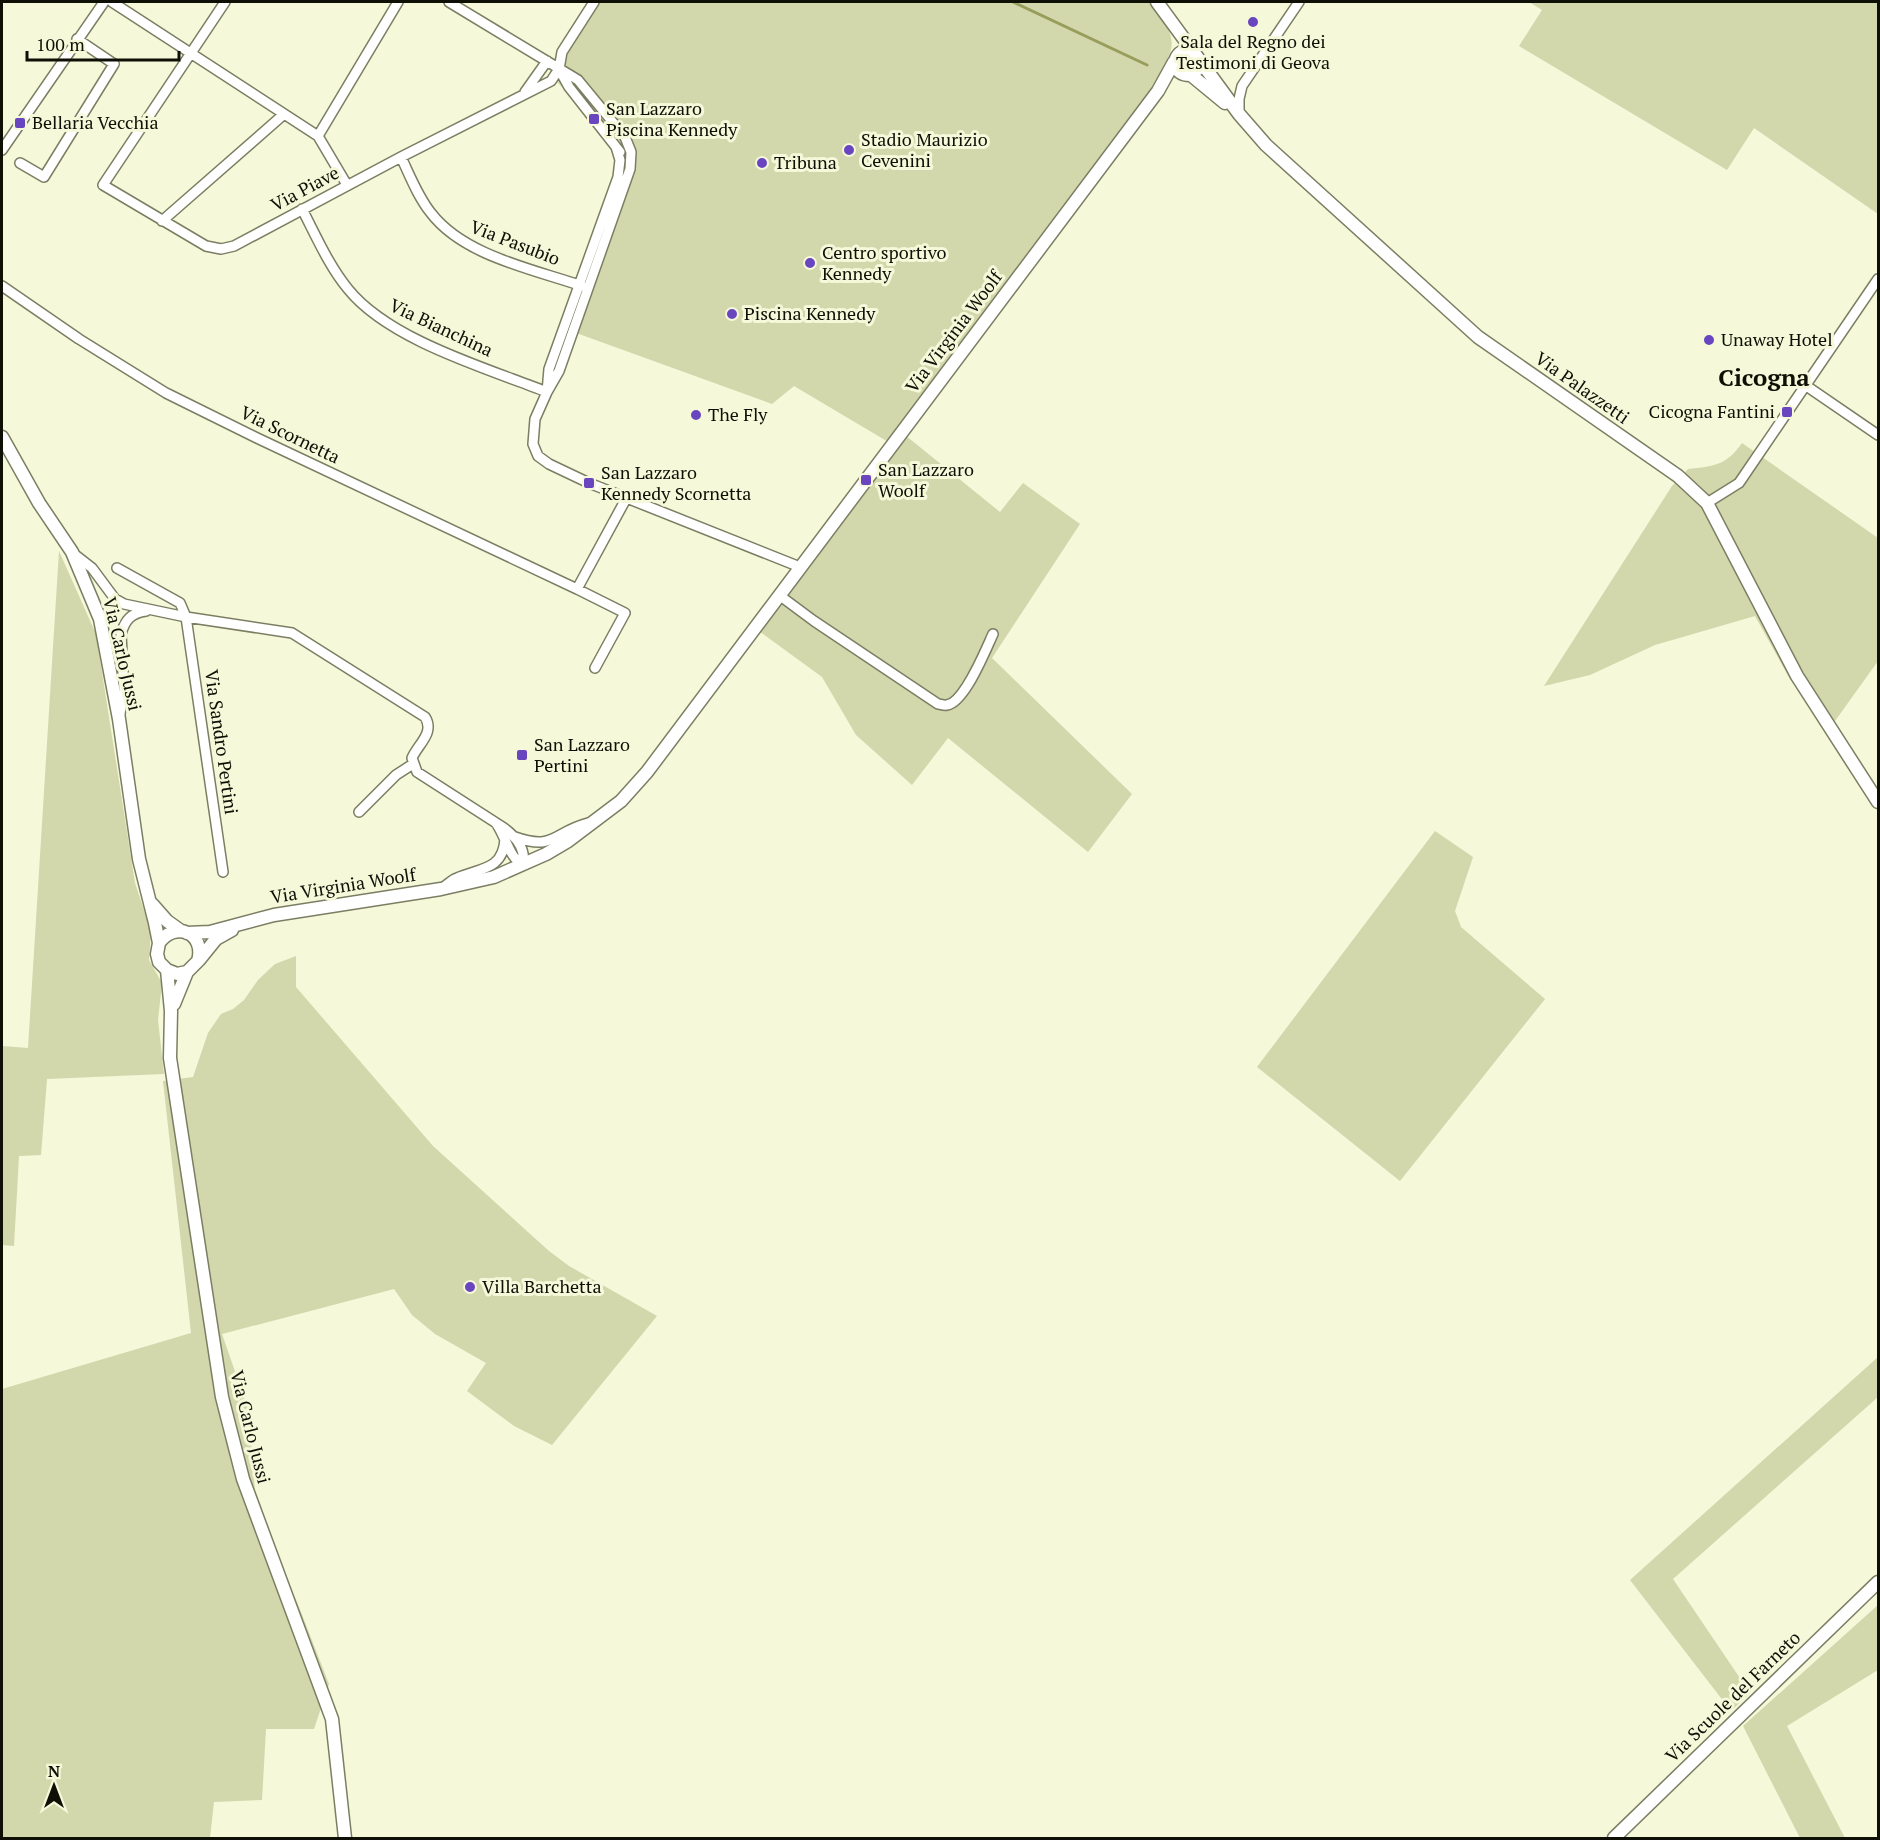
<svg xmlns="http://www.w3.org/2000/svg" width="1880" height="1840" viewBox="0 0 1880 1840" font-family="'PT Serif',serif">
<rect width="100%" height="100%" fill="#f5f8d9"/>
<!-- green -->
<path fill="#d3d7ac" d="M 593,2 L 1154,2 C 1180,47 1176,44 1151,89 L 905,435 L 1000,512 L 1023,483 L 1080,524 L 992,658 L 1132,794 L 1088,852 L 948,738 L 912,785 L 856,735 L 822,677 L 759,631 L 890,443 L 794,386 L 772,404 L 568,330 L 616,195 L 623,166 L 595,120 L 557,82 L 554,69 L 556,58 Z
M 1529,2 L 1878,2 L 1878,214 L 1754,128 L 1727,170 L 1519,46 L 1542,10 Z
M 1742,443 L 1878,538 L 1878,661 L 1830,728 L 1803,692 L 1790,679 L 1755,616 L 1655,645 L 1590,675 L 1544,686 L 1672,486 L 1688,469 C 1714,466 1726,466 1742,443 Z
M 59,551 L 96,634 L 135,883 L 151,931 L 149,960 L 162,983 L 158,1020 L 164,1074 L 47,1079 L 41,1155 L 19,1156 L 14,1246 L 2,1245 L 2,1046 L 28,1048 Z
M 1435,831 L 1473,857 L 1455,911 L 1461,927 L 1545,999 L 1400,1181 L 1257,1067 Z
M 296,956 L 296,987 L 433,1146 L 549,1251 L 569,1266 L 657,1316 L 552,1445 L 514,1426 L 467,1391 L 486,1363 L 435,1334 L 412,1315 L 394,1289 L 222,1334 L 249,1412 L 256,1506 L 299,1607 L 329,1684 L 314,1729 L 266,1729 L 262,1800 L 214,1802 L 210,1838 L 2,1838 L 2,1389 L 191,1333 L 163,1081 L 193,1077 L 208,1033 L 221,1014 L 233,1009 L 244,1000 L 258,980 L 275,964 Z
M 1878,1357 L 1878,1397 L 1673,1579 L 1750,1693 L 1731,1711 L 1630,1580 Z
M 1878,1605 L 1878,1670 L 1787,1726 L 1845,1838 L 1800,1838 L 1743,1726 Z"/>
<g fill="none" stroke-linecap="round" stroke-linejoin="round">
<!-- stream -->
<path stroke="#989d5c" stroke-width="3" d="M 1013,2 L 1147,65"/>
<defs>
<path id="street" d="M 112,2 L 318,136 L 347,185
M 225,2 L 103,185 L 206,246 L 221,249 L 234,246 L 401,157 L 551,81 L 559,69
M 449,2 L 578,80 L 625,137 L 631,152 L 630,169 L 559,371 L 547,392 L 535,419 L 533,444 L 538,456 L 549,464 L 589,483 L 800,567
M 594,2 L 562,52 L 559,69 L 569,87 L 620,152
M 525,92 L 547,61
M 1239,114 L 1239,99 L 1242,86 L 1299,2
M 318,136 L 398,2
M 2,150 L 104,2
M 401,157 C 410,176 418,197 431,213 C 464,256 533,269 582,286
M 20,163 L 44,177 L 114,64 L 77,39
M 302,209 C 316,236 329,266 348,289 C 389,340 486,368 547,392
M 162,221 L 283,115
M 2,286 L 79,339 L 166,393 L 257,438 L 577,589 L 627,497
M 1805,385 L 1878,435
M 547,392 L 549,369 L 618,177 L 620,160 L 616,147
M 1707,503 L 1739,483 L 1878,279
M 74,554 L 92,568 L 115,599 L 124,604 L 186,617 L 292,633 L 425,717 C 435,733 418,744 412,758 L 417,772 L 504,828 C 516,837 526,849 523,864 C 510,860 505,835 496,823
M 117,568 L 180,603 L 186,617 L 223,872
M 577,589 L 625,613 L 595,668
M 779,595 L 814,621 L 938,704 C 941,704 944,706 947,705 C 965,702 986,649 993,634
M 120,714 L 124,690 L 121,634 C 125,620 131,613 146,611
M 359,812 L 396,775 L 413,764
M 515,837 C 555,851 553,832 588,823
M 445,886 C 449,883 453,879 457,878 C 479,868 503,871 505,839"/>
<path id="secondary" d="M 1157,2 L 1239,114 L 1266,145 L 1478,337 L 1678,476 L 1707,503 L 1797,676 L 1878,802
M 1195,53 L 1185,50 C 1169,57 1173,76 1191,75 L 1198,69 L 1200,60
M 1191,75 L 1225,103
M 2,437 L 39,503 L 72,552 L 100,619 L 119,719 L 139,859 L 155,923 L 159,943 L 157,954 L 159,962 L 167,970 L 177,974 L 187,972 L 198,961 C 206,933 175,920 159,943
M 152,904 L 167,921 L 181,931
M 187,933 L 210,932 L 274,915 L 441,889 L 494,877 L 546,854 L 568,841 L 621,801 L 647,772 L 1158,91 L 1174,62
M 199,960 L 216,939 L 232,930
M 167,970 L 171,1011 L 170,1058 L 222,1397 L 243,1479 L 332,1719 L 345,1838
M 174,1004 L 187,972
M 1614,1838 L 1878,1582"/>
</defs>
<!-- street casing -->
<use href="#street" stroke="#7c7e63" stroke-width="12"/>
<!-- secondary casing -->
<use href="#secondary" stroke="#7c7e63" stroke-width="15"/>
<!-- street -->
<use href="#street" stroke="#fff" stroke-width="9"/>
<!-- secondary -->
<use href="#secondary" stroke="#fff" stroke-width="12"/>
</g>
<!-- markers -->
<g fill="#6946bf" stroke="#f5f8d9" stroke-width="2">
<circle cx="1253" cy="22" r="6"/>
<rect x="588" y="113" width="12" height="12" rx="3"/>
<rect x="14" y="117" width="12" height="12" rx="3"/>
<circle cx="849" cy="150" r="6"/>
<circle cx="762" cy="163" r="6"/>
<circle cx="810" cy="263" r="6"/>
<circle cx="732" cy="314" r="6"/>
<circle cx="1709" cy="340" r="6"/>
<rect x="1781" y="406" width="12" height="12" rx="3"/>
<circle cx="696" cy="415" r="6"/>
<rect x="860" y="474" width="12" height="12" rx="3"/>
<rect x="583" y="477" width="12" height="12" rx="3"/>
<rect x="516" y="749" width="12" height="12" rx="3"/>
<circle cx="470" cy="1287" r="6"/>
</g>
<g text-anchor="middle" stroke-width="6" stroke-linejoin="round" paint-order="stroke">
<!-- poi labels -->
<g font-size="18" fill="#0e0f05" stroke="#f5f8d9" text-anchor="start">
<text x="1253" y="48" text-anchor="middle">Sala del Regno dei<tspan x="1253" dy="21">Testimoni di Geova</tspan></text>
<text x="606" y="115">San Lazzaro<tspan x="606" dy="21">Piscina Kennedy</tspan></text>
<text x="32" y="129">Bellaria Vecchia</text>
<text x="861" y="146">Stadio Maurizio<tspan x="861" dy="21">Cevenini</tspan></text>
<text x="774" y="169">Tribuna</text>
<text x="822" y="259">Centro sportivo<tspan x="822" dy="21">Kennedy</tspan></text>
<text x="744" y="320">Piscina Kennedy</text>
<text x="1721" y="346">Unaway Hotel</text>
<text x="1775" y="418" text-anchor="end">Cicogna Fantini</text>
<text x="708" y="421">The Fly</text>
<text x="878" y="476">San Lazzaro<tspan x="878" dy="21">Woolf</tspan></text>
<text x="601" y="479">San Lazzaro<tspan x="601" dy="21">Kennedy Scornetta</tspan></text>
<text x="534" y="751">San Lazzaro<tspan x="534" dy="21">Pertini</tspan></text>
<text x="482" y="1293">Villa Barchetta</text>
</g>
<!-- street labels -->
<g font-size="18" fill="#0e0f05" stroke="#f5f8d9">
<text transform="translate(305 189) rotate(-28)" y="6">Via Piave</text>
<text transform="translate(515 243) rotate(21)" y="6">Via Pasubio</text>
<text transform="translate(441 328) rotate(25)" y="6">Via Bianchina</text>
<text transform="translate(954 332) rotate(-53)" y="6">Via Virginia Woolf</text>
<text transform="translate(1582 388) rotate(35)" y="6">Via Palazzetti</text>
<text transform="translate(290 435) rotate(26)" y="6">Via Scornetta</text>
<text transform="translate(122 654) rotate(77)" y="6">Via Carlo Jussi</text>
<text transform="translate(221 742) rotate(82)" y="6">Via Sandro Pertini</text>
<text transform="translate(343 886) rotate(-9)" y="6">Via Virginia Woolf</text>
<text transform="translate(250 1427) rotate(76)" y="6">Via Carlo Jussi</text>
<text transform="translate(1733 1697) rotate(-44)" y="6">Via Scuole del Farneto</text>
</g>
<!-- district labels -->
<g font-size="24" font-weight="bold" fill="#0e0f05" stroke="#f5f8d9">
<text x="1764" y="386">Cicogna</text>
</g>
</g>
<!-- border -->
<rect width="1880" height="1840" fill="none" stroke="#0e0f05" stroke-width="6"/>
<!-- north arrow -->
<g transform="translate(54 1786)" stroke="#f5f8d9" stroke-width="4.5" paint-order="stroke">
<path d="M0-4.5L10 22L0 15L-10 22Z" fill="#0e0f05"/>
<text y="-9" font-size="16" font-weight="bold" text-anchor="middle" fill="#0e0f05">N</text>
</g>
<!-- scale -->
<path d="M27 51v9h152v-9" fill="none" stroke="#0e0f05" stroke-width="3"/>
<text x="36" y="51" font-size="18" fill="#0e0f05" stroke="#f5f8d9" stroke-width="4.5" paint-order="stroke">100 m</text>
</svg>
